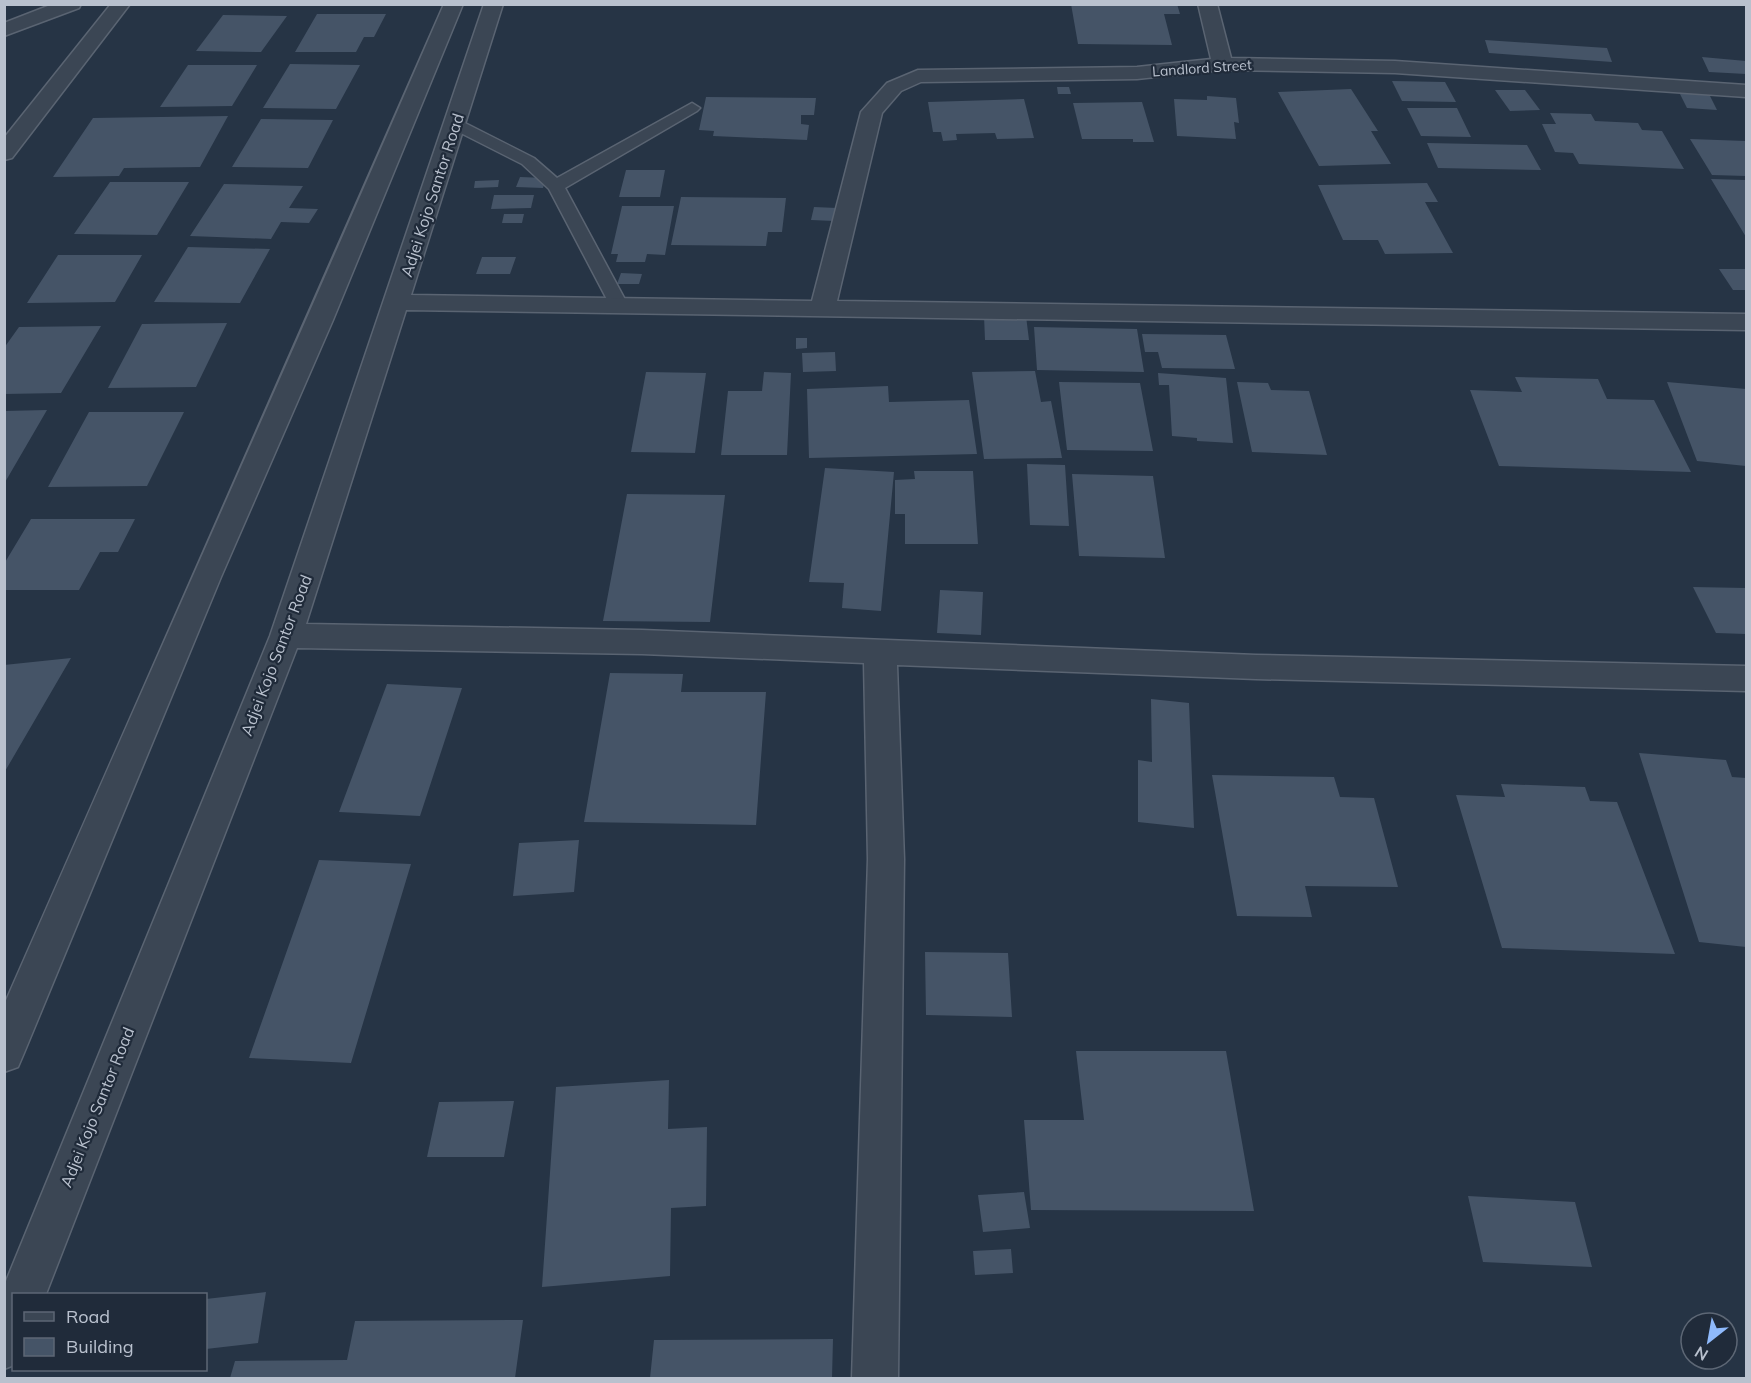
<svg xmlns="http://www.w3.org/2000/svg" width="1751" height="1383" viewBox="0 0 1751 1383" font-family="Mulish,sans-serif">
<rect width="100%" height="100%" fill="#263445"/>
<!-- building -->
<path fill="#455467" d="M 1071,4 L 1177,4 L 1180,14 L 1164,14 L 1172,45 L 1078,44 Z
M 317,14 L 386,14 L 374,37 L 364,37 L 356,52 L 295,52 Z
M 223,15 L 287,16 L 261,52 L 196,51 Z
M 1485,40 L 1607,48 L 1612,62 L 1489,53 Z
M 1702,57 L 1746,61 L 1746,74 L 1709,72 Z
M 290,64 L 360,65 L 336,109 L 263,108 Z
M 188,65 L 257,65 L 232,106 L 160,107 Z
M 1392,81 L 1445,82 L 1456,102 L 1402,101 Z
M 1057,87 L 1069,87 L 1071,94 L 1058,94 Z
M 1351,89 L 1378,131 L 1371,131 L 1391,164 L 1319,166 L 1278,92 Z
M 1495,90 L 1525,90 L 1540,110 L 1510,111 Z
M 1678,90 L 1708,92 L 1717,110 L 1687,108 Z
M 1207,96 L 1236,98 L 1239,123 L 1234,122 L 1236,139 L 1177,136 L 1174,99 L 1207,100 Z
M 706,97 L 816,98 L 814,115 L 801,115 L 801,124 L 809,125 L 807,140 L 713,136 L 714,131 L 699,130 Z
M 1024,99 L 1034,138 L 997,139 L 995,133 L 956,134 L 957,140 L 943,141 L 941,132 L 933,132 L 928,102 Z
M 1142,102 L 1154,142 L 1133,142 L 1133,139 L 1082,139 L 1073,103 Z
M 1407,108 L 1457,108 L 1471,137 L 1421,136 Z
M 1550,113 L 1591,114 L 1595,121 L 1638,123 L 1642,130 L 1662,131 L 1684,169 L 1579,164 L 1573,153 L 1555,152 L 1542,124 L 1556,124 Z
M 228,116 L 200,167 L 124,168 L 119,176 L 53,177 L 93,118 Z
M 261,119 L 333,120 L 308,168 L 232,167 Z
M 1690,139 L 1746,141 L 1746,176 L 1712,175 Z
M 1427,143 L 1527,145 L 1541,170 L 1438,168 Z
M 626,170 L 665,170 L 660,197 L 619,197 Z
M 520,177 L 546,178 L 543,188 L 516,187 Z
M 1711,179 L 1746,180 L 1746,237 Z
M 499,180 L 498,187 L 474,188 L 475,181 Z
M 110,182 L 189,182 L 157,235 L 74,234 Z
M 1427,183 L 1438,202 L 1425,202 L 1453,253 L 1385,254 L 1378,240 L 1343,240 L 1318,185 Z
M 224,184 L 303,186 L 289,208 L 318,209 L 309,223 L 281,222 L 271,239 L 190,236 Z
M 494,195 L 534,195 L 531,208 L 491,209 Z
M 681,197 L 786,198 L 782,232 L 768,232 L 766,246 L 671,245 Z
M 622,206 L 674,206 L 665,255 L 647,254 L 645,262 L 616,262 L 618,254 L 611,254 Z
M 814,207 L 837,208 L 834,221 L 811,220 Z
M 504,214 L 524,214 L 522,223 L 502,223 Z
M 188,247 L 270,249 L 240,303 L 154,302 Z
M 58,255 L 142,255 L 115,302 L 27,303 Z
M 482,257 L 516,257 L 510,274 L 476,274 Z
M 1719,269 L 1746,269 L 1746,290 L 1733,290 Z
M 621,273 L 642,274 L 639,284 L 617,284 Z
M 984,316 L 1026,316 L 1029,340 L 985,340 Z
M 227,323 L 196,387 L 108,388 L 142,324 Z
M 101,326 L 61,393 L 4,394 L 4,348 L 19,327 Z
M 1034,327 L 1137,329 L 1144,372 L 1037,370 Z
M 1142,334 L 1226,335 L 1235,369 L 1162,368 L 1158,352 L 1145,352 Z
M 796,338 L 807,338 L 807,348 L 796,349 Z
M 835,352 L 836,371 L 803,372 L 802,353 Z
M 1035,371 L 1041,402 L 1051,401 L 1062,458 L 984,459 L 972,372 Z
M 646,372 L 706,373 L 695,453 L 631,452 Z
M 764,372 L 791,373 L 787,455 L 721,455 L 728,391 L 762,391 Z
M 1158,373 L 1226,378 L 1233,443 L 1197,441 L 1197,438 L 1172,436 L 1169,385 L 1159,385 Z
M 1515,377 L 1598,379 L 1607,399 L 1654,400 L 1691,472 L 1499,466 L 1470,390 L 1522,392 Z
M 1059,382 L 1140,383 L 1153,451 L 1067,450 Z
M 1237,382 L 1268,383 L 1271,390 L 1309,391 L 1327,455 L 1252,452 Z
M 1667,382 L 1746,389 L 1746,466 L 1697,461 Z
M 888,386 L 889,402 L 969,400 L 977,454 L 809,458 L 807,389 Z
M 47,410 L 4,484 L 4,411 Z
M 89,412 L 184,412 L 147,486 L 48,487 Z
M 1027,464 L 1065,465 L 1069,526 L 1030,525 Z
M 825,468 L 894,472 L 881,611 L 842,608 L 844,583 L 809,582 Z
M 914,471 L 973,471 L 978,544 L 905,544 L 905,514 L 895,514 L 895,480 L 915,479 Z
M 1072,474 L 1153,476 L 1165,558 L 1079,556 Z
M 627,494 L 725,495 L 710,622 L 603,621 Z
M 31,519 L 135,519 L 118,552 L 100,552 L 79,590 L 4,590 L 4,564 Z
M 1693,587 L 1746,588 L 1746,634 L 1716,633 Z
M 940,590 L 983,592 L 981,635 L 937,633 Z
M 71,658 L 4,773 L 4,665 Z
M 610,673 L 683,674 L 681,692 L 766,692 L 756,825 L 584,822 Z
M 387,684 L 462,688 L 420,816 L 339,812 Z
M 1151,699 L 1189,703 L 1194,828 L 1138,822 L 1138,760 L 1152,762 Z
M 1639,753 L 1726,760 L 1732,777 L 1746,778 L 1746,947 L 1699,942 Z
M 1212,775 L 1334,777 L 1340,797 L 1374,798 L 1398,887 L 1305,886 L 1312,917 L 1237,916 Z
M 1501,784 L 1585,787 L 1590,801 L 1617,802 L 1675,954 L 1502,948 L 1456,795 L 1505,797 Z
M 579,840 L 574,892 L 513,896 L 519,843 Z
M 319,860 L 411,864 L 351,1063 L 249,1058 Z
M 925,952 L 1008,953 L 1012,1017 L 926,1015 Z
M 1076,1051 L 1226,1051 L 1254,1211 L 1031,1210 L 1024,1120 L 1084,1120 Z
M 669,1080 L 668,1129 L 707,1127 L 706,1206 L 671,1208 L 670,1276 L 542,1287 L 556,1087 Z
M 514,1101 L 504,1157 L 427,1157 L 439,1102 Z
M 1024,1192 L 1030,1228 L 983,1232 L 978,1195 Z
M 1468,1196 L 1575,1202 L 1592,1267 L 1483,1262 Z
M 1011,1249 L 1013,1273 L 975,1275 L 973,1251 Z
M 266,1292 L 258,1343 L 206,1349 L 206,1299 Z
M 523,1320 L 515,1378 L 230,1378 L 235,1361 L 347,1360 L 355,1321 Z
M 833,1339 L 832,1378 L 650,1378 L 654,1340 Z"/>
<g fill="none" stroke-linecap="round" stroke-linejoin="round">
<defs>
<path id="lane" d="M 692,103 L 700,108 L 697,111 L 565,188 L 629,307 L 626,311 L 614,311 L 611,307 L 549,189 L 522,164 L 449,127 L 447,124 L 455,119 L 461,121 L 534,158 L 557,178 Z"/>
<path id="street" d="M 53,4 L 81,4 L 79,8 L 4,36 L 4,23 Z
M 111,4 L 130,4 L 12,158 L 4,160 L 4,138 Z
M 444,4 L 463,4 L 333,320 L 221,577 L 24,1053 L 18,1067 L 4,1072 L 4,1005 C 150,671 299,339 444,4 Z
M 484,4 L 503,4 L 411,295 L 812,301 L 861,112 L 887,83 L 918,70 L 1137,67 L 1211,59 L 1198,4 L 1217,4 L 1231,58 L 1395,61 L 1746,85 L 1746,97 L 1395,73 L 1222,70 L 1137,79 L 921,82 L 901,91 L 882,113 L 837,301 L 1746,314 L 1746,330 L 406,310 L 306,624 L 642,630 L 1256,655 L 1746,666 L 1746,691 L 1256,679 L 897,665 L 904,859 L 898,1378 L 852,1378 L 868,859 L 864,663 L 642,654 L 297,648 L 46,1294 L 14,1294 L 14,1365 L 4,1369 L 4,1286 L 270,636 Z"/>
</defs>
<!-- lane casing -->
<use href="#lane" stroke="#5a6472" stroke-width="3"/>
<!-- street casing -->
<use href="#street" stroke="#5a6472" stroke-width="3"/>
<!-- lane -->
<use href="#lane" fill="#3b4654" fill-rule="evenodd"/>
<!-- street -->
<use href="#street" fill="#3b4654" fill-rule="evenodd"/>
</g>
<g text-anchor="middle" stroke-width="4.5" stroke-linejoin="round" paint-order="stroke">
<!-- far-street labels -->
<g font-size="14" fill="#b9c1ce" stroke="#202b3a">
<text transform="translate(1202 68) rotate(-4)" y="5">Landlord Street</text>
</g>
<!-- street labels -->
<g font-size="16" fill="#b9c1ce" stroke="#202b3a">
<text transform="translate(432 195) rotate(-72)" y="6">Adjei Kojo Santor Road</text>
<text transform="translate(276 655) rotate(-69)" y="6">Adjei Kojo Santor Road</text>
<text transform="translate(97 1107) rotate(-68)" y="6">Adjei Kojo Santor Road</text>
</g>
</g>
<!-- border -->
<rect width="1751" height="1383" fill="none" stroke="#b9c1ce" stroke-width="12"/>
<!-- legend -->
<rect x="12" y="1293" width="195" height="78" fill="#202b3a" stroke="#5d6775" stroke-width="1.5"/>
<rect x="24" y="1312" width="30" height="9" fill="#3b4654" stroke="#5d6775" stroke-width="1.5"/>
<text x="66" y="1323" font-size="18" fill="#b9c1ce">Road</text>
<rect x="24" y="1338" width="30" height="18" fill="#455467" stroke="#5d6775" stroke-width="1.5"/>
<text x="66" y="1353" font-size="18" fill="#b9c1ce">Building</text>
<!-- north arrow -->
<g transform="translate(1709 1341) rotate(211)"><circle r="28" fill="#202b3a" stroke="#5d6775" stroke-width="1.5"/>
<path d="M0-4.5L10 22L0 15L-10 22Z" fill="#8fbafc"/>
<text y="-9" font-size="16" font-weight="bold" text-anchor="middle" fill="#b9c1ce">N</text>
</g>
</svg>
